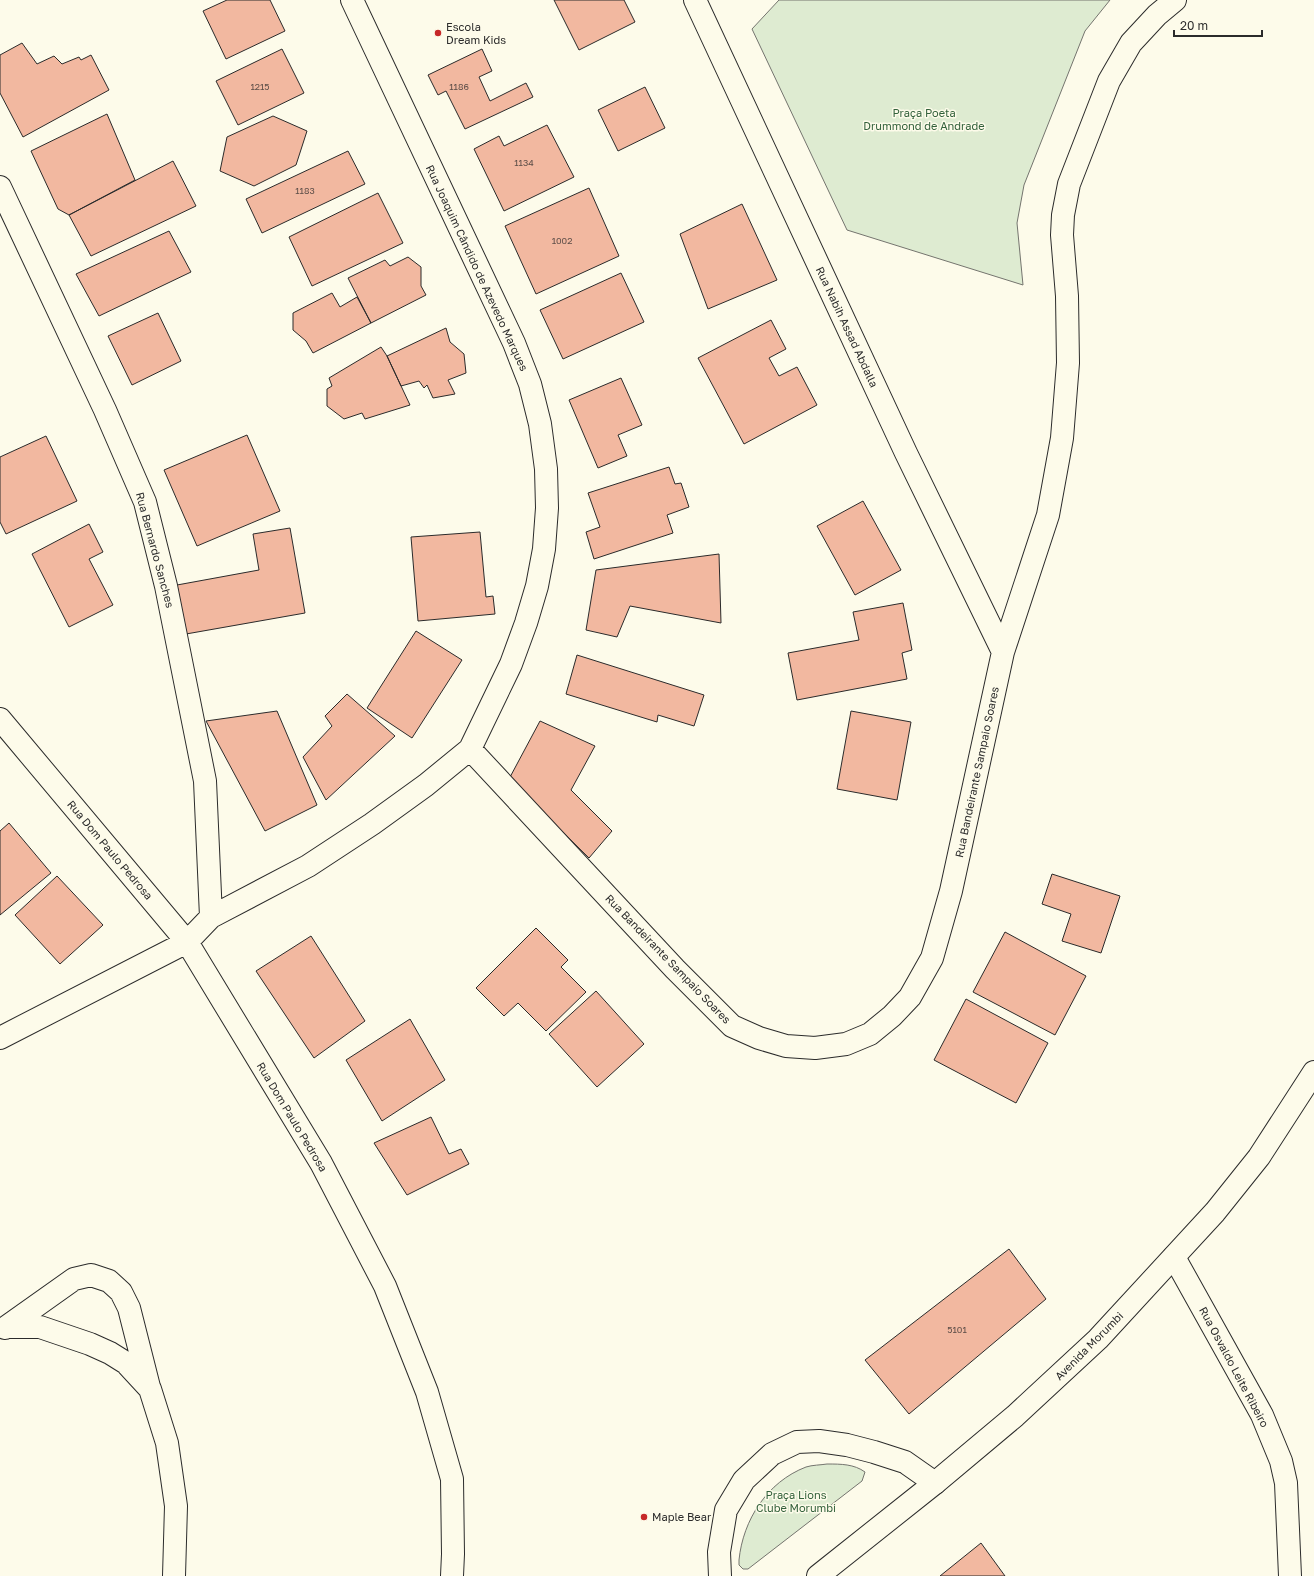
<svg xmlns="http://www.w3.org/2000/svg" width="1314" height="1576" viewBox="0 0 1314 1576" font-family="'Golos Text',sans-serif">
<rect width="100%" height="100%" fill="#fdfbea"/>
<!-- green -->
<path fill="#deebd1" stroke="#74746e" d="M 779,0 L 1110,0 L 1085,31 L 1024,185 L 1017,223 L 1023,285 L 847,230 L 752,29 Z
M 827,1464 C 841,1464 854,1464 865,1472 L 862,1481 L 748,1569 L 743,1569 L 739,1565 L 739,1560 C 743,1520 767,1482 806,1467 C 812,1465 821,1465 827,1464 Z"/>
<!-- building -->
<path fill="#f2b8a0" stroke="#2b2b2b" d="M 227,0 L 270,0 L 285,31 L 226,59 L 203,11 Z
M 554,0 L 624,0 L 635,22 L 579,50 Z
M 22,43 L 37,64 L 54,56 L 62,64 L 79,57 L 81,60 L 91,55 L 109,90 L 23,137 L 0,93 L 0,55 Z
M 282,49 L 304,93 L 238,125 L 216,81 Z
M 482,49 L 492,71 L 479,77 L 490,101 L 526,83 L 533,97 L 465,129 L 446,91 L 438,95 L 428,75 Z
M 645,87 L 665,128 L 618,151 L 598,110 Z
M 107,114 L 135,180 L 69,215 L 58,209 L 31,151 Z
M 273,116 L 307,131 L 296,165 L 254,186 L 220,171 L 227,137 Z
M 547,125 L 574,177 L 504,211 L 474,149 L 499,136 L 504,146 Z
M 348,151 L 365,184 L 262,233 L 246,199 Z
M 173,161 L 196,206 L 91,256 L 69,215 Z
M 589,188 L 619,256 L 536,294 L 505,226 Z
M 378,193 L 403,243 L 312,286 L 289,237 Z
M 742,204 L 777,280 L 708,309 L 680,234 Z
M 169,231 L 191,272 L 99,316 L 76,274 Z
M 408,257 L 421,267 L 421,286 L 426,295 L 371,323 L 348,278 L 385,260 L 390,266 Z
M 621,273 L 644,322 L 563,359 L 540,310 Z
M 332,293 L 340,307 L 357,297 L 371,323 L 313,353 L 306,341 L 293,330 L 293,313 Z
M 158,313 L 181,361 L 132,385 L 108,336 Z
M 771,320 L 786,349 L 769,358 L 779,376 L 797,367 L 817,405 L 744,444 L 698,358 Z
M 446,328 L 450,342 L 464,354 L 466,373 L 448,380 L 455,394 L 433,398 L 427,385 L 424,388 L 419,381 L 401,386 L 387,356 Z
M 381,347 L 387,356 L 410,405 L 365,419 L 362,413 L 344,419 L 327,406 L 327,389 L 332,386 L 329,378 Z
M 621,378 L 642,425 L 618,435 L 627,456 L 598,468 L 569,400 Z
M 247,435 L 280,511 L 197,546 L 164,470 Z
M 46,436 L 77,501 L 6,534 L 0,522 L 0,457 Z
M 669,467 L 675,484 L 681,483 L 689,507 L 667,515 L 673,533 L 594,559 L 586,532 L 600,527 L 588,493 Z
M 863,501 L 901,570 L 855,595 L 817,526 Z
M 89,524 L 103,552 L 89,559 L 113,605 L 69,627 L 32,554 Z
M 290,528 L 305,613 L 186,634 L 177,585 L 259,570 L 253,534 Z
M 480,532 L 486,597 L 493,596 L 495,614 L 418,621 L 411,537 Z
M 719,554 L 721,623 L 630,606 L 617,637 L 586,630 L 596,570 Z
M 903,603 L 912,650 L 902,653 L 907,679 L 797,700 L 788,653 L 859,640 L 853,612 Z
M 416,631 L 462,660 L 412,738 L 367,708 Z
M 577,655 L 704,695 L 694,726 L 658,715 L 657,722 L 566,694 Z
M 347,694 L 395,736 L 326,800 L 303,757 L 332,726 L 325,716 Z
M 277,711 L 317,805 L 265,831 L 206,721 Z
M 851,711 L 911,722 L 897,800 L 837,789 Z
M 540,721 L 595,746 L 571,790 L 612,831 L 589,858 L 509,779 Z
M 9,823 L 51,873 L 0,915 L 0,831 Z
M 1052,874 L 1120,896 L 1101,953 L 1062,941 L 1071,914 L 1042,904 Z
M 57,876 L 103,925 L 60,964 L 15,915 Z
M 536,928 L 568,960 L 561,967 L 586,992 L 546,1031 L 518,1003 L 504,1016 L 476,988 Z
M 1005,932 L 1086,976 L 1055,1035 L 973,992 Z
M 311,936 L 365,1021 L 314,1058 L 256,971 Z
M 596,991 L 644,1044 L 597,1087 L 549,1034 Z
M 966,999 L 1048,1043 L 1016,1103 L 934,1060 Z
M 410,1019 L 445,1080 L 382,1121 L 346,1060 Z
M 431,1117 L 449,1154 L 461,1149 L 469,1164 L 407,1195 L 374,1143 Z
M 1009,1249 L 1046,1299 L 909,1414 L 865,1360 Z
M 981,1543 L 1005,1576 L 940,1576 Z"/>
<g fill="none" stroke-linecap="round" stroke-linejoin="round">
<defs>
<path id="street" d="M 695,0 L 906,453 L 1003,652
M 0,187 L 105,410 L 145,502 L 166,586 L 205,781 L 211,917
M 0,719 L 187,942 L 321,1163 L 385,1286 L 427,1392 L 452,1479 L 453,1554 L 452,1576
M 470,749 L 675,969 L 732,1026 L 759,1038 L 786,1046 L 815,1048 L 846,1044 L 870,1034 L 892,1016 L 910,997 L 932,958 L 951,891 L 1003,652 L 1048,515 L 1062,438 L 1068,363 L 1067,296 L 1062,235 L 1063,215 L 1069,184 L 1109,81 L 1131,43 L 1157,15 L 1175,0
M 0,1038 L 187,942 L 211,917 L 308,866 L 372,824 L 426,785 L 470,749 L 511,664 L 526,623 L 537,586 L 544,549 L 547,508 L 546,469 L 540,424 L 530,384 L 514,343 L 352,0
M 1174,1257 L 1262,1415 L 1281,1461 L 1286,1483 L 1290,1576
M 7,1327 L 40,1327 L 90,1344 L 110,1353 L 126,1363 L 150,1389 L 167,1443 L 176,1506 L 174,1576
M 5,1328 L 74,1279 L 91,1275 L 109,1281 L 121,1292 L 129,1308 L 149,1387
M 720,1576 L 719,1552 L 726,1510 L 744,1480 L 772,1454 L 797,1442 L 819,1441 L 847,1445 L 874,1452 L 905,1462 L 935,1483"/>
<path id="secondary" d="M 818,1576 L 935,1483 L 1015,1416 L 1098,1339 L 1215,1212 L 1259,1157 L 1314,1072"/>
</defs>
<!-- street casing -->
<use href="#street" stroke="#2b2b2b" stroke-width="24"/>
<!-- secondary casing -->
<use href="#secondary" stroke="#2b2b2b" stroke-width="24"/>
<!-- street -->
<use href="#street" stroke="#fdfbea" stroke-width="22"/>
<!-- secondary -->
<use href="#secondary" stroke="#fdfbea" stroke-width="22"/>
</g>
<!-- markers -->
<g fill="#c62828" stroke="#fdfbea" stroke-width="1.5">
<circle cx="438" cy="33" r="4"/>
<circle cx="644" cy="1517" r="4"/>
</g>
<g text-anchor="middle" stroke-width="3" stroke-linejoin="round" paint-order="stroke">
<!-- number labels -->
<g font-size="9" fill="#5d4e48">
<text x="260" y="90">1215</text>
<text x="459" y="90">1186</text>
<text x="524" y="166">1134</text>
<text x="305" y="194">1183</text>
<text x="562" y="244">1002</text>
<text x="957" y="1333">5101</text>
</g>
<!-- poi labels -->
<g font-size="11" fill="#2b2b2b" stroke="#fdfbea" text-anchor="start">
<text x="446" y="31">Escola<tspan x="446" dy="13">Dream Kids</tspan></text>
<text x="652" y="1521">Maple Bear</text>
</g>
<!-- park labels -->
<g font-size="11" fill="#34623c" stroke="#fdfbea">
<text x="924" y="117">Praça Poeta<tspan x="924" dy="13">Drummond de Andrade</tspan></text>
<text x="796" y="1499">Praça Lions<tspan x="796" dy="13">Clube Morumbi</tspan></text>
</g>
<!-- street labels -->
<g font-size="11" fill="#2b2b2b" stroke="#fdfbea">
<text transform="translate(477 268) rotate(65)" y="4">Rua Joaquim Cândido de Azevedo Marques</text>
<text transform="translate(847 327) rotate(65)" y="4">Rua Nabih Assad Abdalla</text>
<text transform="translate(155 550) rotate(75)" y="4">Rua Bernardo Sanches</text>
<text transform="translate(977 772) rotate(-78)" y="4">Rua Bandeirante Sampaio Soares</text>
<text transform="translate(110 850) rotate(50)" y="4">Rua Dom Paulo Pedrosa</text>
<text transform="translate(668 959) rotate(46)" y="4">Rua Bandeirante Sampaio Soares</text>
<text transform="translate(292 1117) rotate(59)" y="4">Rua Dom Paulo Pedrosa</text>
<text transform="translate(1089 1346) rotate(-45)" y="4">Avenida Morumbi</text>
<text transform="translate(1234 1367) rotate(62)" y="4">Rua Osvaldo Leite Ribeiro</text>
</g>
</g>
<!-- scale -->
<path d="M1174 30v6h88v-6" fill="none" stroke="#2b2b2b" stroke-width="2"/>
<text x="1180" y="30" font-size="12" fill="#2b2b2b" stroke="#fdfbea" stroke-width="3" paint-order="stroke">20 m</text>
</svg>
